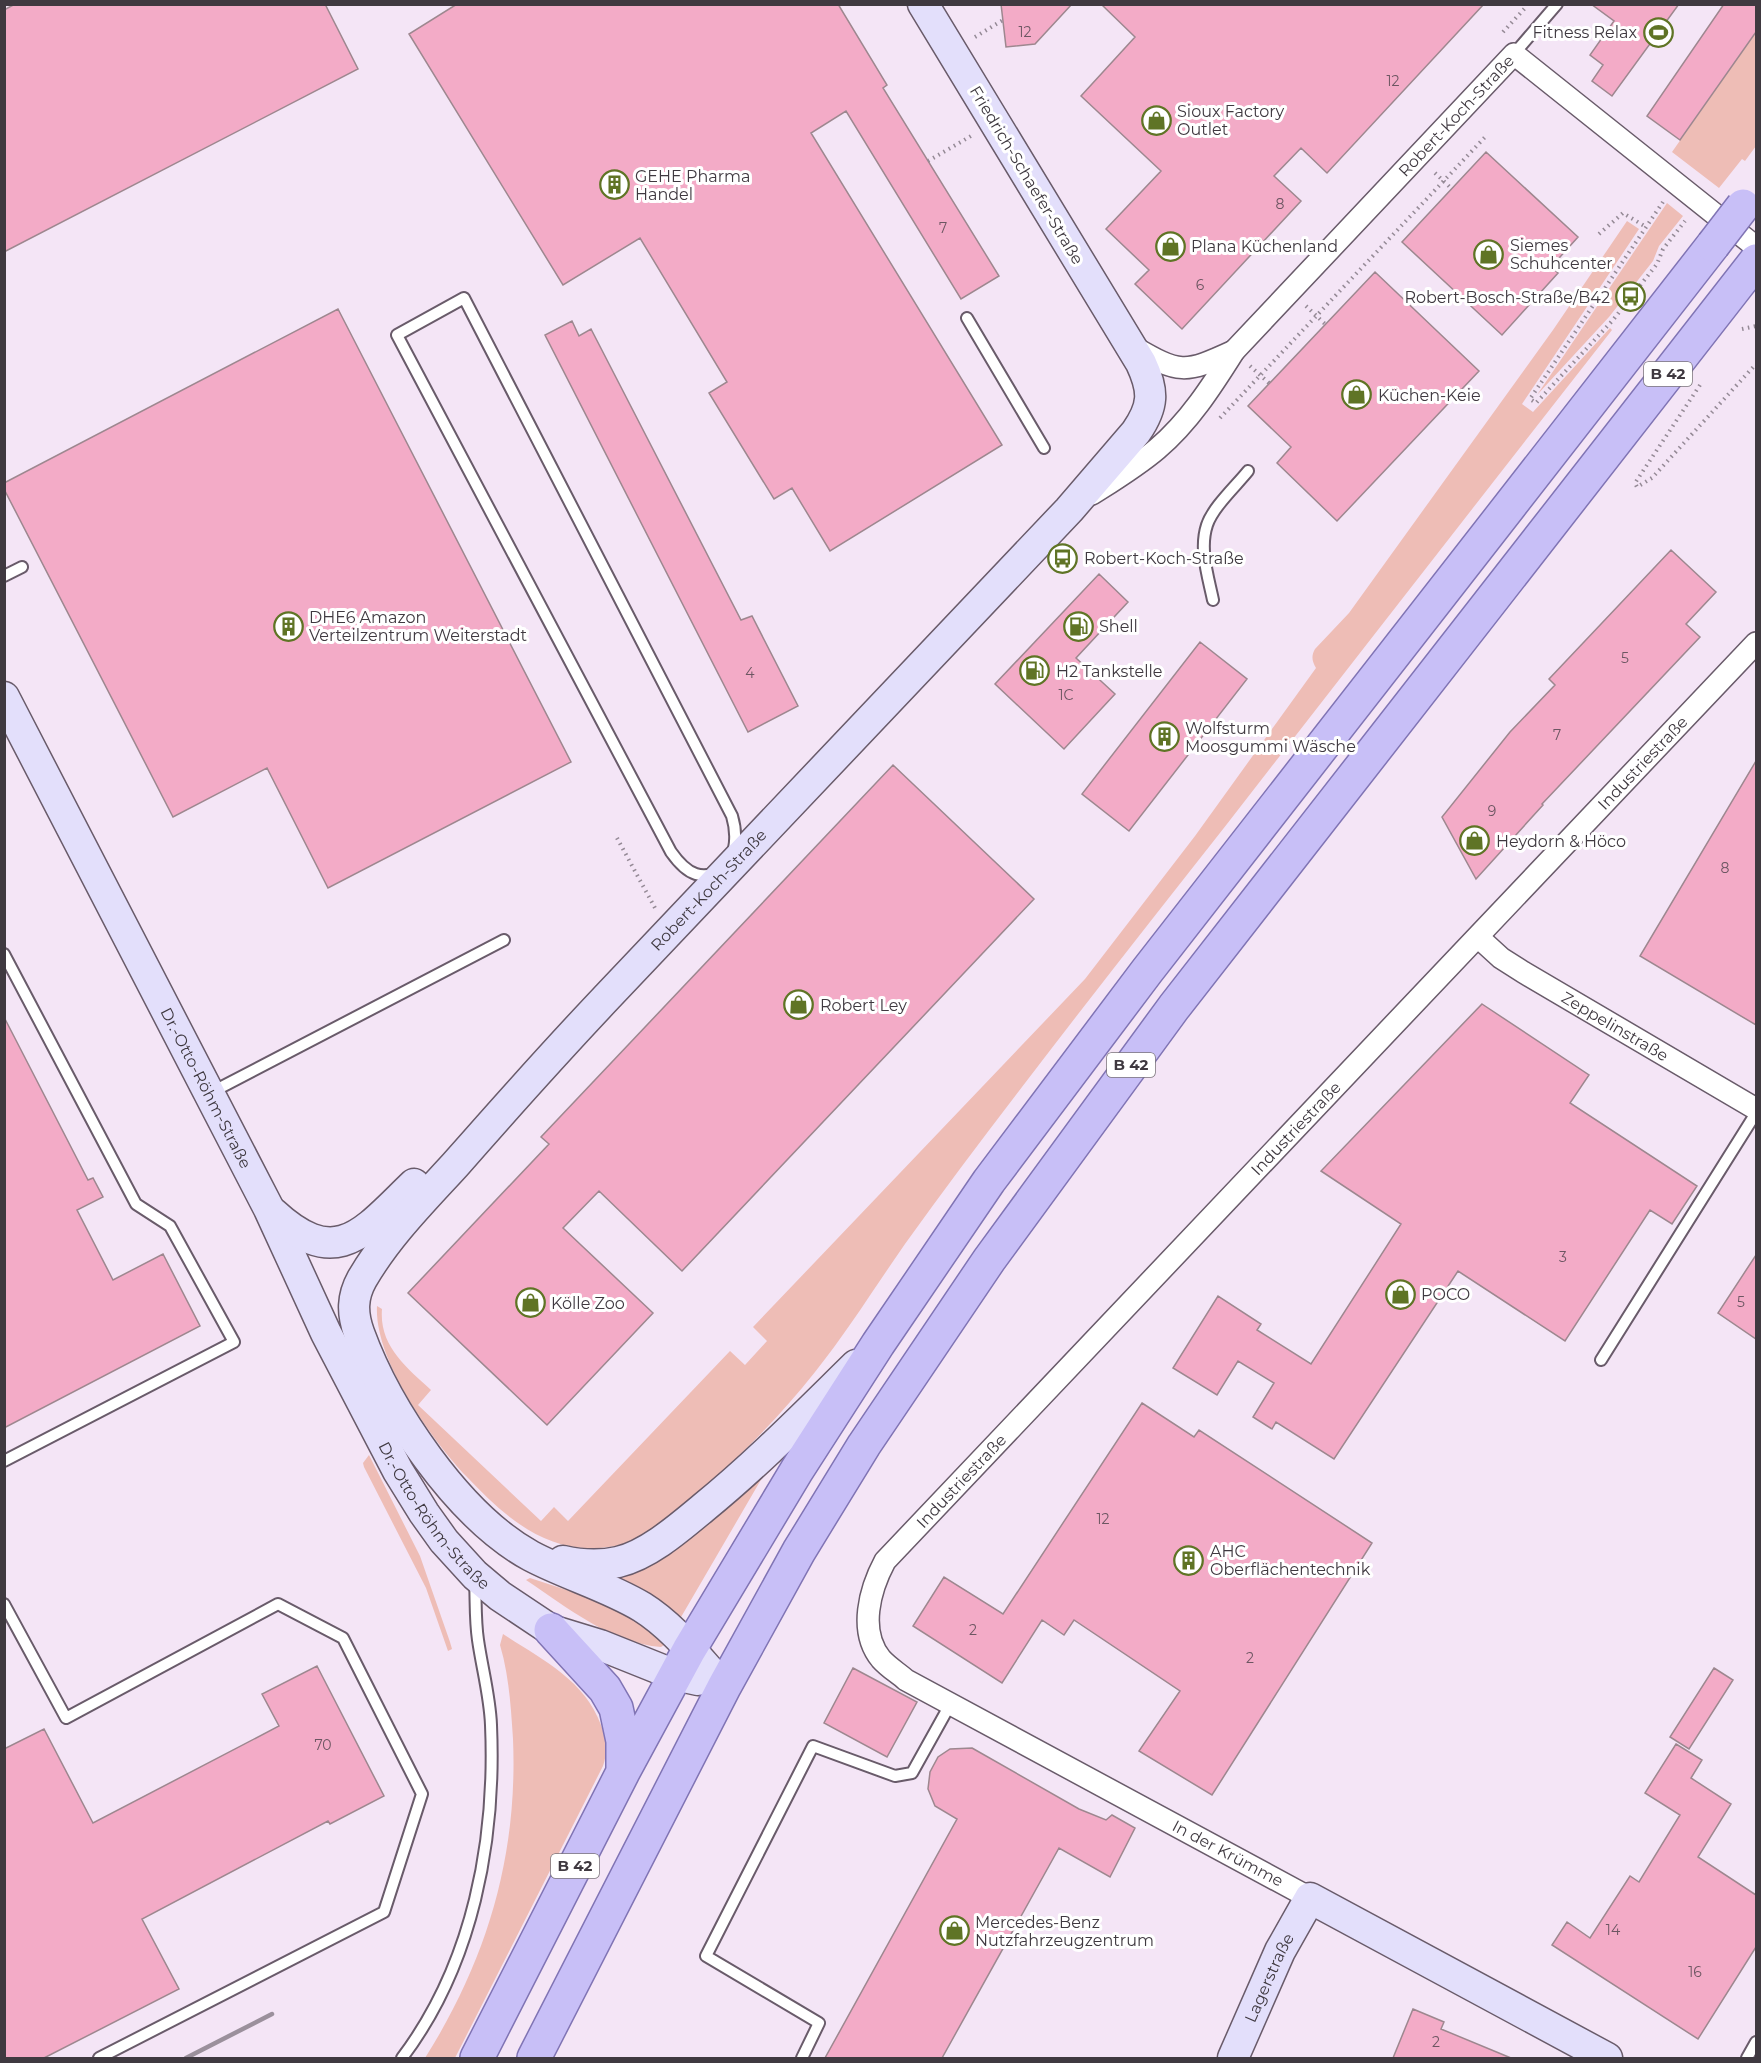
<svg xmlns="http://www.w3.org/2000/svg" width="1761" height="2063" viewBox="0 0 1761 2063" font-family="Montserrat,sans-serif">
<rect width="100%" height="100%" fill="#f4e5f6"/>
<!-- green -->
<path fill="#eebdb6" d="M 1756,32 L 1756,146 L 1745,161 L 1742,159 L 1719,188 L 1672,152 Z
M 1667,203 L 1683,216 L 1659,246 L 1653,261 L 1609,317 L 1537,395 Z
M 1627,221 L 1639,229 L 1522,404 L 1533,412 L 1610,328 L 1612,330 C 1483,495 1355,659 1227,824 C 1158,912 1089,999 1022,1087 C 982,1139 943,1191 905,1244 C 875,1287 847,1332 815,1372 C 780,1416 741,1456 699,1492 C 680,1508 660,1528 637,1539 C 625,1545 611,1547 599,1548 C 543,1552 502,1514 466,1476 C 431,1439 374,1359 377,1306 L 382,1309 C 379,1346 406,1367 431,1390 L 418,1405 L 541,1521 L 554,1507 L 568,1521 L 730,1351 L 745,1365 L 767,1341 L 753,1327 L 1085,979 L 1195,836 L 1316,668 C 1312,661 1311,656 1315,649 L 1349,613 L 1553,330 Z
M 369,1455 L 420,1556 L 450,1642 L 452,1649 L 448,1651 L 426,1588 L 364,1467 L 363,1463 Z
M 769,1466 L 677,1624 L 594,1574 Z
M 530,1578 L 594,1599 L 630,1615 L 663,1642 L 664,1645 L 661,1647 C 611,1643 568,1608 526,1580 Z
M 503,1634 C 541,1659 584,1679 601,1725 C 606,1738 608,1752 603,1766 L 455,2058 L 425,2058 C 487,1960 518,1856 513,1739 C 511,1708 509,1675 500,1645 Z"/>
<!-- building -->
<path fill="#f3abc7" stroke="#9d878f" stroke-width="1.5" d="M 15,4 L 325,4 L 358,69 L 4,252 L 4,10 Z
M 457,4 L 838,4 L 887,85 L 883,88 L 999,276 L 961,299 L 846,111 L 811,133 L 1002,445 L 830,551 L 792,488 L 774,499 L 709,393 L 727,382 L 640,238 L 563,285 L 409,34 Z
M 1001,4 L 1072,4 L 1035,44 L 1006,47 Z
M 1101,4 L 1484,4 L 1327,173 L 1301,148 L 1274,176 L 1301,201 L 1182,329 L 1135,284 L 1149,270 L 1106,229 L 1161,171 L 1081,96 L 1135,37 Z
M 1591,4 L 1679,4 L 1612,96 L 1592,81 L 1603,65 L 1590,55 L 1614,21 Z
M 1724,4 L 1756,4 L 1756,32 L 1680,140 L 1647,116 Z
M 1486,152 L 1578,237 L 1551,267 L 1558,273 L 1502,335 L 1402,242 Z
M 1375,272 L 1479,371 L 1337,521 L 1277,463 L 1291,447 L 1248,406 Z
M 338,309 L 571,762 L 328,888 L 267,768 L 173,817 L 4,489 L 4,483 Z
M 572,321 L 579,336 L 591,329 L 741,620 L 752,616 L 798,706 L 748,732 L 545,335 Z
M 1671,550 L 1716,592 L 1686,624 L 1700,637 L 1542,804 L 1543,805 L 1476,879 L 1442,817 L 1510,732 L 1555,685 L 1549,679 Z
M 1099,574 L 1128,602 L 1076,658 L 1115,694 L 1064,749 L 995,684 Z
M 1200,642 L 1247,679 L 1129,831 L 1082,794 Z
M 1756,761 L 1756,1025 L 1640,956 Z
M 893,765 L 1034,899 L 682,1271 L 599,1191 L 563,1228 L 653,1313 L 547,1425 L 408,1293 L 549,1144 L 541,1137 Z
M 1482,1004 L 1589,1075 L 1570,1103 L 1697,1186 L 1672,1224 L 1650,1210 L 1565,1341 L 1458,1271 L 1334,1459 L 1276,1422 L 1272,1429 L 1253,1417 L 1274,1383 L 1238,1361 L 1217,1395 L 1173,1368 L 1218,1296 L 1261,1324 L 1257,1330 L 1311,1364 L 1401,1224 L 1321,1171 Z
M 4,1017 L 88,1180 L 93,1178 L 103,1197 L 77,1210 L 113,1280 L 163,1254 L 200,1326 L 4,1428 Z
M 1756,1255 L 1756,1339 L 1718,1313 Z
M 1142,1403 L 1194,1437 L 1199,1430 L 1372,1543 L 1212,1795 L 1139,1751 L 1180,1691 L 1074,1620 L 1064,1635 L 1042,1620 L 1002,1683 L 913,1626 L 944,1577 L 1003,1614 Z
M 317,1666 L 384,1796 L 330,1824 L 328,1821 L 142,1919 L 179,1989 L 44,2058 L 4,2058 L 4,1749 L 44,1729 L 93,1823 L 279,1726 L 262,1694 Z
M 853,1668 L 917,1702 L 887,1757 L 824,1723 Z
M 1714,1668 L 1733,1680 L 1689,1749 L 1670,1737 Z
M 1676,1744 L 1702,1760 L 1691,1778 L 1731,1804 L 1698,1857 L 1756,1895 L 1756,1947 L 1698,2039 L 1552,1945 L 1567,1922 L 1590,1938 L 1630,1876 L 1639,1882 L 1680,1815 L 1645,1793 Z
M 972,1748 L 1079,1809 L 1106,1820 L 1112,1815 L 1135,1828 L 1110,1877 L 1059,1848 L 942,2058 L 825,2058 L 957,1819 L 935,1806 L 928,1789 L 930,1772 L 938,1757 L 950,1749 Z
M 1413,2009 L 1444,2022 L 1441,2029 L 1511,2058 L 1393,2058 Z"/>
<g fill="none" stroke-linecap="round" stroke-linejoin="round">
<defs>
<path id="lane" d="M 1514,54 L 1557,4
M 464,298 L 732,816 C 738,836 735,850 728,869 C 701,881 688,876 671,852 L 397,335 Z
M 967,318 L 1044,448
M 4,576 L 22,567
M 1213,600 C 1208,576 1199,549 1207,525 C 1213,507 1236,486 1248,471
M 4,954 L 136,1204 L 170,1226 L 234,1342 L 4,1461
M 212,1092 L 504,940
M 1601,1360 L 1756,1113
M 4,1604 L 66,1718 L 278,1604 L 343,1638 L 422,1794 L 384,1912 L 99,2058
M 402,2058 C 473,1964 496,1841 491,1725 C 490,1697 482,1668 478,1640 C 475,1620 476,1600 475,1580
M 802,2058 L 819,2023 L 706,1956 L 813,1746 L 895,1776 L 912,1773 L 951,1703
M 1747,2058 L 1756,2042"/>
<g id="street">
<path d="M 1132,346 C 1180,374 1184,374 1234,351"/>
<path id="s1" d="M 1092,494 C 1114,480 1137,466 1157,449 C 1189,422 1212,386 1234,351 L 1514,54 L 1756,247"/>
<path id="s2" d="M 1478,937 L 1501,958 L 1523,972 L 1756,1109"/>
<path id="s3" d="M 1310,1898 L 906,1680 C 898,1673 888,1667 881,1659 C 858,1631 870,1589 885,1561 L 1756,643"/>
</g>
<g id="secondary">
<path id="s4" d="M 4,697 L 269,1209 L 326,1333 L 398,1471 L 424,1513 L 444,1541 L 475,1575 L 500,1596 L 551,1630 L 600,1645 L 675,1675 L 698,1680"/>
<path d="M 273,1213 C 337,1272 364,1232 414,1184"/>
<path d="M 563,1561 C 581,1565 600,1566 618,1562 C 648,1555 679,1528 703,1508 C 757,1464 806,1414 856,1365"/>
<path id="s5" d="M 724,1687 C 698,1659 674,1627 642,1607 C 607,1586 567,1575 531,1556 C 458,1516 387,1410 359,1333 C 352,1313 352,1297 362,1279 C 387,1236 422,1201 455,1165 C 505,1108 556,1051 608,996 C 762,833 915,671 1069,510 L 1136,432 C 1154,406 1154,391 1141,363 L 923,4"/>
<path id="s6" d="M 1233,2058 L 1280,1951 L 1310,1898 L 1607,2058"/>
</g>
<path id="primary" d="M 551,1630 L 605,1689 L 616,1708 L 623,1741 L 623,1772
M 477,2058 L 623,1772 L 689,1650 L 797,1470 L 878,1344 L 989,1181 L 1147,971 L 1713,245
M 534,2058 L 724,1687 L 799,1551 L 864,1445 L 989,1260 L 1174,1007 L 1756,261"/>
</defs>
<!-- lane casing -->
<use href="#lane" stroke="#695b6a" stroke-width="14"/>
<!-- street casing -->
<use href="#street" stroke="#695b6a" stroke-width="24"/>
<!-- secondary casing -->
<use href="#secondary" stroke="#695b6a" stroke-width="33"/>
<!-- primary casing -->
<use href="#primary" stroke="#8074b4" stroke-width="36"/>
<!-- path -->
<path stroke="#958a96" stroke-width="4" stroke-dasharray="1.5 4.5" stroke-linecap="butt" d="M 1503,32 L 1526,7
M 975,37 L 1003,20
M 928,161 L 971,136
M 1435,173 L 1452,189
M 1663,202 L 1530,399 L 1536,403 L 1613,320 L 1657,264 L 1663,249 L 1685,221
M 1599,234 L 1623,213 L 1646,227
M 1306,306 L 1325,324
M 1742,329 L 1756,326
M 1250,366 L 1270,384
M 1700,385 L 1635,483 L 1637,487 L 1652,478 L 1756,364
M 1220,418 L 1487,135
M 617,838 L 655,908"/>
<!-- lane -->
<use href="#lane" stroke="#fff" stroke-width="10"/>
<!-- street -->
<use href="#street" stroke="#fff" stroke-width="21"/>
<!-- secondary -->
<use href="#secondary" stroke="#e3dffb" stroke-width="30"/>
<!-- primary -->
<use href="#primary" stroke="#c8bff7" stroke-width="33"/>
<!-- rail -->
<path stroke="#9b909c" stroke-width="4.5" d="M 186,2058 L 272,2014"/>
<defs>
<path id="primary-bridge" d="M 1713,245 L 1743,206"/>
</defs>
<!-- primary-bridge casing -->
<use href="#primary-bridge" stroke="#8074b4" stroke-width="36" stroke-linecap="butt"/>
<!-- primary-bridge -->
<use href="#primary-bridge" stroke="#c8bff7" stroke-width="33"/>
</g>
<!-- icons -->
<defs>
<symbol id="stadium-ring" viewBox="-11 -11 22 22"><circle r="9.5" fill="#fff" stroke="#5f7425" stroke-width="1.5"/><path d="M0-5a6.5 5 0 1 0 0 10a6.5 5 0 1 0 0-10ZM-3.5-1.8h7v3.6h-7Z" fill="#5f7425"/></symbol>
<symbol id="shop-ring" viewBox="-11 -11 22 22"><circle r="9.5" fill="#fff" stroke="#5f7425" stroke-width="1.5"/><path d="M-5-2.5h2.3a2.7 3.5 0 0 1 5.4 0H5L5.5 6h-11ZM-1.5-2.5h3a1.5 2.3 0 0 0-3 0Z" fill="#5f7425"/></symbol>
<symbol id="building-ring" viewBox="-11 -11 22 22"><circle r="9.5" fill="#fff" stroke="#5f7425" stroke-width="1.5"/><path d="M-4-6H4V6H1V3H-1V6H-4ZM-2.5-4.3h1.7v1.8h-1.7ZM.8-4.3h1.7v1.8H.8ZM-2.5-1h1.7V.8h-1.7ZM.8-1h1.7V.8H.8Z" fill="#5f7425"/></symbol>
<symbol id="bus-ring" viewBox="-11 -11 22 22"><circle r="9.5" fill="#fff" stroke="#5f7425" stroke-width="1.5"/><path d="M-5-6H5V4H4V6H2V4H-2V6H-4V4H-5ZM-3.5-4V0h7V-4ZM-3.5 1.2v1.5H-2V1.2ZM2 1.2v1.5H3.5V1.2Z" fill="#5f7425"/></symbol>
<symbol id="fuel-ring" viewBox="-11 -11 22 22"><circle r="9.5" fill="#fff" stroke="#5f7425" stroke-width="1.5"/><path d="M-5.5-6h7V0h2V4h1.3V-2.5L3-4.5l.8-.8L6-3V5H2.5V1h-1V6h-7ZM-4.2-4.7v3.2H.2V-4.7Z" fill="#5f7425"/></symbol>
</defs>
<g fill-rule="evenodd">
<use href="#stadium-ring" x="1642" y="16" width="33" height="33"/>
<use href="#shop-ring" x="1140" y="104" width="33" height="33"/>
<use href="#building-ring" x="598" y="168" width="33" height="33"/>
<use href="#shop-ring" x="1154" y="230" width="33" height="33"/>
<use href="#shop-ring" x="1472" y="238" width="33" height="33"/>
<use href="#bus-ring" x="1614" y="280" width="33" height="33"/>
<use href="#shop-ring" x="1340" y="378" width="33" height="33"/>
<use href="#bus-ring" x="1046" y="542" width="33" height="33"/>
<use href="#building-ring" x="272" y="610" width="33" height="33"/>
<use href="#fuel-ring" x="1062" y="610" width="33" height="33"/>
<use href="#fuel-ring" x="1018" y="654" width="33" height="33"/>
<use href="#building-ring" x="1148" y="720" width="33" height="33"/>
<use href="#shop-ring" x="1458" y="824" width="33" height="33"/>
<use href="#shop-ring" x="782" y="988" width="33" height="33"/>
<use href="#shop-ring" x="1384" y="1278" width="33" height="33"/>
<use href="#shop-ring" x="514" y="1286" width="33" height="33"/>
<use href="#building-ring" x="1172" y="1544" width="33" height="33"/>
<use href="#shop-ring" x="938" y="1914" width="33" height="33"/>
</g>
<g text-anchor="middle" stroke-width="6" stroke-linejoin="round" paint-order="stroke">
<!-- number labels -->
<g font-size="14" fill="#6c5662">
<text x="1025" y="37">12</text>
<text x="1393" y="86">12</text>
<text x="1280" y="209">8</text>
<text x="943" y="233">7</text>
<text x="1200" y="290">6</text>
<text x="1625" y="663">5</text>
<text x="750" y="678">4</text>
<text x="1066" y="700">1C</text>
<text x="1557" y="740">7</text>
<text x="1492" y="816">9</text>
<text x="1725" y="873">8</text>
<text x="1563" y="1262">3</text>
<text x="1741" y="1307">5</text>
<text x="1103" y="1524">12</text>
<text x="973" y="1635">2</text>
<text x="1250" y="1663">2</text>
<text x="323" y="1750">70</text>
<text x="1613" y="1935">14</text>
<text x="1695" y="1977">16</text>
<text x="1436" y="2047">2</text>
</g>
<!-- shield labels -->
<g fill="#fff" stroke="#797479" stroke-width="1.5">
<rect x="1644" y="362" width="48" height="24" rx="4.5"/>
<rect x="1107" y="1053" width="48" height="24" rx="4.5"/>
<rect x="551" y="1854" width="48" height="24" rx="4.5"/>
</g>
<g font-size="15" font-weight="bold" fill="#3f3940">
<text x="1668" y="379">B 42</text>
<text x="1131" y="1070">B 42</text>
<text x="575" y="1871">B 42</text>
</g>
<!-- poi labels -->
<g font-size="16" fill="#3f3940" stroke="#fff" text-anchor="start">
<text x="1637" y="38" text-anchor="end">Fitness Relax</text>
<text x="1177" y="117">Sioux Factory<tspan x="1177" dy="18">Outlet</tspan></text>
<text x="635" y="182">GEHE Pharma<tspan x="635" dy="18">Handel</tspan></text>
<text x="1510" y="251">Siemes<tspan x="1510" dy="18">Schuhcenter</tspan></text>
<text x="1191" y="252">Plana Küchenland</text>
<text x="1610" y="303" text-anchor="end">Robert-Bosch-Straße/B42</text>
<text x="1378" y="401">Küchen-Keie</text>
<text x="1084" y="564">Robert-Koch-Straße</text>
<text x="309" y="623">DHE6 Amazon<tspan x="309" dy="18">Verteilzentrum Weiterstadt</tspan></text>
<text x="1099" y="632">Shell</text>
<text x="1056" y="677">H2 Tankstelle</text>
<text x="1185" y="734">Wolfsturm<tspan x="1185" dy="18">Moosgummi Wäsche</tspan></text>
<text x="1496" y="847">Heydorn &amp; Höco</text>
<text x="820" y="1011">Robert Ley</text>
<text x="1421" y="1300">POCO</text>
<text x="551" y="1309">Kölle Zoo</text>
<text x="1210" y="1557">AHC<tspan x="1210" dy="18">Oberflächentechnik</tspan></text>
<text x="975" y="1928">Mercedes-Benz<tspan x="975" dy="18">Nutzfahrzeugzentrum</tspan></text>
</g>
<!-- street labels -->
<g font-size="16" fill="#3f3940" stroke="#fff">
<text dy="6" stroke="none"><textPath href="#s1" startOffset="528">Robert-Koch-Straße</textPath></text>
<text transform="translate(1027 175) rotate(59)" y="6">Friedrich-Schaefer-Straße</text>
<text dy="6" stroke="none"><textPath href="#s3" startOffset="1696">Industriestraße</textPath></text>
<text dy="6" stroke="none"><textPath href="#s5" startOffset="1101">Robert-Koch-Straße</textPath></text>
<text dy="6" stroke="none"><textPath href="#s2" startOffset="164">Zeppelinstraße</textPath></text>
<text dy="6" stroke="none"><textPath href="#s4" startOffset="440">Dr.-Otto-Röhm-Straße</textPath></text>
<text dy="6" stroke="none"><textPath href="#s3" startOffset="1192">Industriestraße</textPath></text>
<text dy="6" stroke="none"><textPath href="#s3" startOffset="706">Industriestraße</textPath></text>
<text dy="6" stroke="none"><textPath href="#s4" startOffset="926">Dr.-Otto-Röhm-Straße</textPath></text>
<text transform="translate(1228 1853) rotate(28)" y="6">In der Krümme</text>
<text dy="6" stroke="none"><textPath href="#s6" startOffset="88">Lagerstraße</textPath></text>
</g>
</g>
<!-- border -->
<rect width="1761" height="2063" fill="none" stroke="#3f3940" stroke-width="12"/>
</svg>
